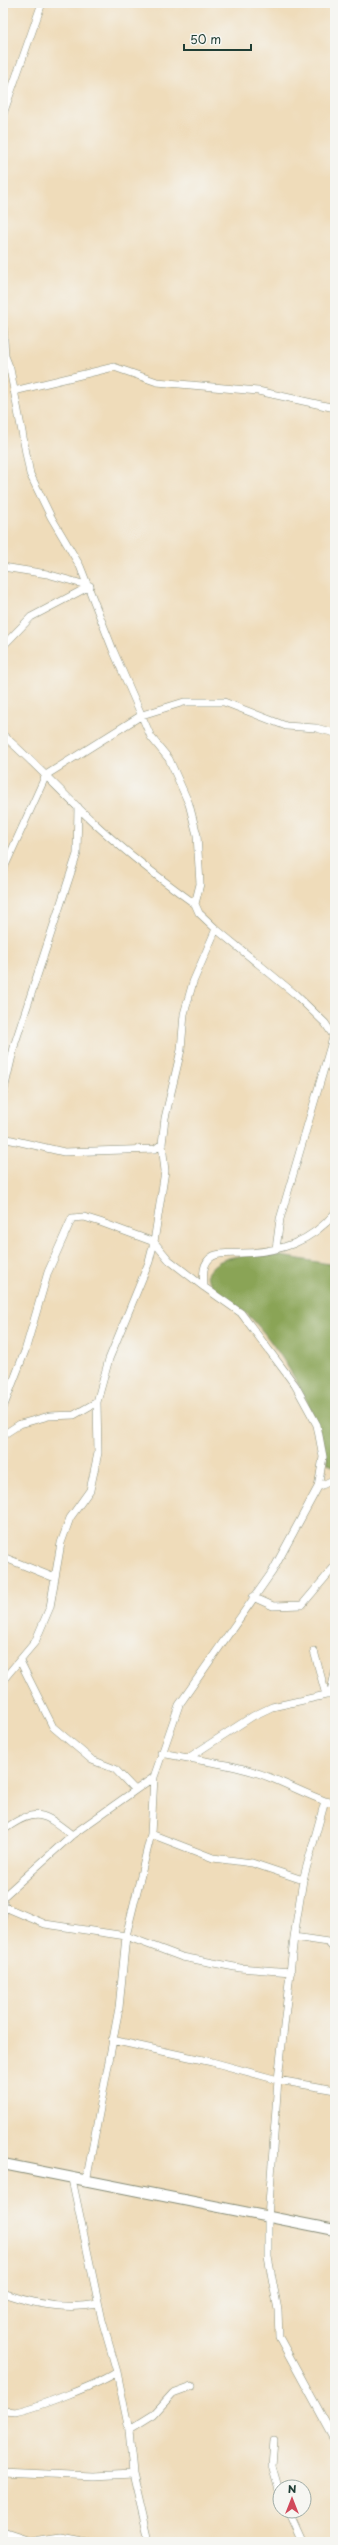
<svg xmlns="http://www.w3.org/2000/svg" width="338" height="2545" viewBox="0 0 338 2545" font-family="'Playpen Sans',sans-serif">
<rect width="100%" height="100%" fill="#f6f6f2"/>
<filter id="ink" filterUnits="userSpaceOnUse"><feTurbulence type="fractalNoise" baseFrequency=".025" numOctaves="2"/><feDisplacementMap in="SourceGraphic" scale="8" xChannelSelector="R" yChannelSelector="G"/><feConvolveMatrix kernelMatrix="1 2 1 2 8 2 1 2 1" color-interpolation-filters="sRGB"/></filter>
<filter id="wash" filterUnits="userSpaceOnUse"><feTurbulence type="fractalNoise" baseFrequency=".012" numOctaves="4" result="noise"/><feDisplacementMap in="SourceGraphic" scale="16" xChannelSelector="R" yChannelSelector="G"/><feGaussianBlur stdDeviation="0.9" result="paint"/><feColorMatrix in="noise" values="0 0 0 0 0 0 0 0 0 0 0 0 0 0 0 0 0 1.4 0 .05"/><feComposite in="paint" operator="in"/></filter>
<g filter="url(#wash)">
<rect width="100%" height="100%" fill="#efdcba"/>
<!-- forest -->
<path fill="#8aa456" stroke="#547045" d="M 275,1255 L 335,1265 L 335,1467 L 328,1464 C 319,1415 287,1358 254,1321 C 239,1304 215,1297 206,1276 C 217,1251 252,1256 275,1255 Z"/>
</g>
<g filter="url(#ink)">
<g fill="none" stroke-linecap="round" stroke-linejoin="round">
<defs>
<path id="street" d="M 3,114 L 42,3
M 3,325 L 5,356 L 10,369 L 30,474 L 51,517 L 80,566 L 113,650 L 151,737 L 169,759 L 189,804 L 197,835 L 200,884 L 195,904 L 199,913 L 216,929 L 193,982 L 184,1014 L 181,1050 L 165,1118 L 162,1144 L 165,1171 L 154,1242 L 149,1262 L 109,1359 L 97,1402 L 98,1453 L 90,1490 L 70,1518 L 61,1543 L 50,1607 L 35,1642 L 3,1680
M 14,391 L 114,367 L 157,382 L 258,391 L 335,408
M 3,567 L 47,574 L 90,586
M 3,646 L 31,617 L 90,586
M 3,735 C 34,762 61,792 91,820 C 123,850 159,878 195,904
M 3,870 L 46,775 L 142,715 L 184,702 L 224,702 L 286,726 L 316,728 L 335,733
M 216,929 L 295,994 L 325,1023 L 335,1038
M 3,1094 L 15,1043 L 77,854 L 78,807
M 3,1138 L 64,1152 L 155,1149 L 162,1144
M 276,1249 L 280,1219 L 335,1031
M 3,1408 L 25,1351 L 48,1272 L 72,1218 L 84,1217 L 100,1222 L 154,1242 L 169,1260 L 204,1287
M 3,1435 L 20,1424 L 49,1416 L 74,1415 L 97,1402
M 318,1487 L 335,1479
M 3,1557 L 55,1578
M 253,1597 L 273,1606 L 302,1605 L 335,1566
M 314,1651 L 326,1695
M 20,1661 L 53,1727 L 92,1760 L 115,1769 L 135,1790
M 330,1695 L 335,1673
M 161,1753 L 188,1758 L 253,1716 L 272,1707 L 326,1695 L 335,1695
M 188,1758 C 216,1763 245,1767 271,1778 C 289,1785 306,1794 325,1801
M 335,1803 L 325,1801 L 303,1880 L 294,1937 L 278,2080 L 268,2218 L 268,2257 L 278,2310 L 279,2337 L 335,2440
M 5,1829 C 36,1807 44,1813 72,1835
M 151,1834 L 213,1858 L 252,1863 L 303,1880
M 3,1897 L 72,1835 L 154,1777 L 179,1705 L 272,1572 L 318,1487 L 323,1457 L 317,1425 L 295,1385 L 241,1313 L 204,1287 C 203,1276 202,1262 213,1256 C 222,1252 233,1254 243,1253 C 280,1252 311,1242 335,1213
M 5,1907 L 45,1924 L 126,1936 L 182,1957 L 240,1968 L 291,1972
M 3,1917 L 4,1903
M 294,1937 L 328,1942 L 335,1950
M 112,2040 L 212,2062 L 278,2080 L 335,2090
M 72,2179 L 102,2320 L 117,2372 L 129,2430 L 133,2474 L 149,2542
M 86,2182 L 119,2008 L 126,1936 L 151,1834 L 154,1777
M 3,2293 C 33,2304 66,2310 98,2304
M 3,2411 C 7,2411 12,2412 15,2412 C 35,2408 102,2383 117,2372
M 129,2430 L 153,2415 L 173,2393 L 192,2386
M 274,2440 L 272,2466 L 280,2494
M 3,2472 L 94,2476 L 133,2474
M 288,2511 L 302,2542
M 3,2532 L 30,2541 L 61,2537 L 88,2542"/>
<path id="secondary" d="M 3,2164 L 335,2230"/>
</defs>
<!-- street casing -->
<use href="#street" stroke="#878c77" stroke-width="8"/>
<!-- secondary casing -->
<use href="#secondary" stroke="#878c77" stroke-width="12"/>
<!-- street -->
<use href="#street" stroke="#fff" stroke-width="7"/>
<!-- secondary -->
<use href="#secondary" stroke="#fff" stroke-width="10"/>
</g>
</g>
<!-- margin -->
<rect width="338" height="2545" fill="none" stroke="#f6f6f2" stroke-width="16"/>
<!-- north arrow -->
<g transform="translate(292 2499)"><circle r="19" fill="#f6f6f2" stroke="#a0aca6"/>
<path d="M0-3L7 15L0 10L-7 15Z" fill="#d1495b"/>
<text y="-6" font-size="11" font-weight="bold" text-anchor="middle" fill="#1f3d34">N</text>
</g>
<!-- scale -->
<path d="M184 44v6h67v-6" fill="none" stroke="#1f3d34" stroke-width="2"/>
<text x="190" y="44" font-size="12" fill="#1f3d34" stroke="#f6f6f2" stroke-width="3" paint-order="stroke">50 m</text>
</svg>
